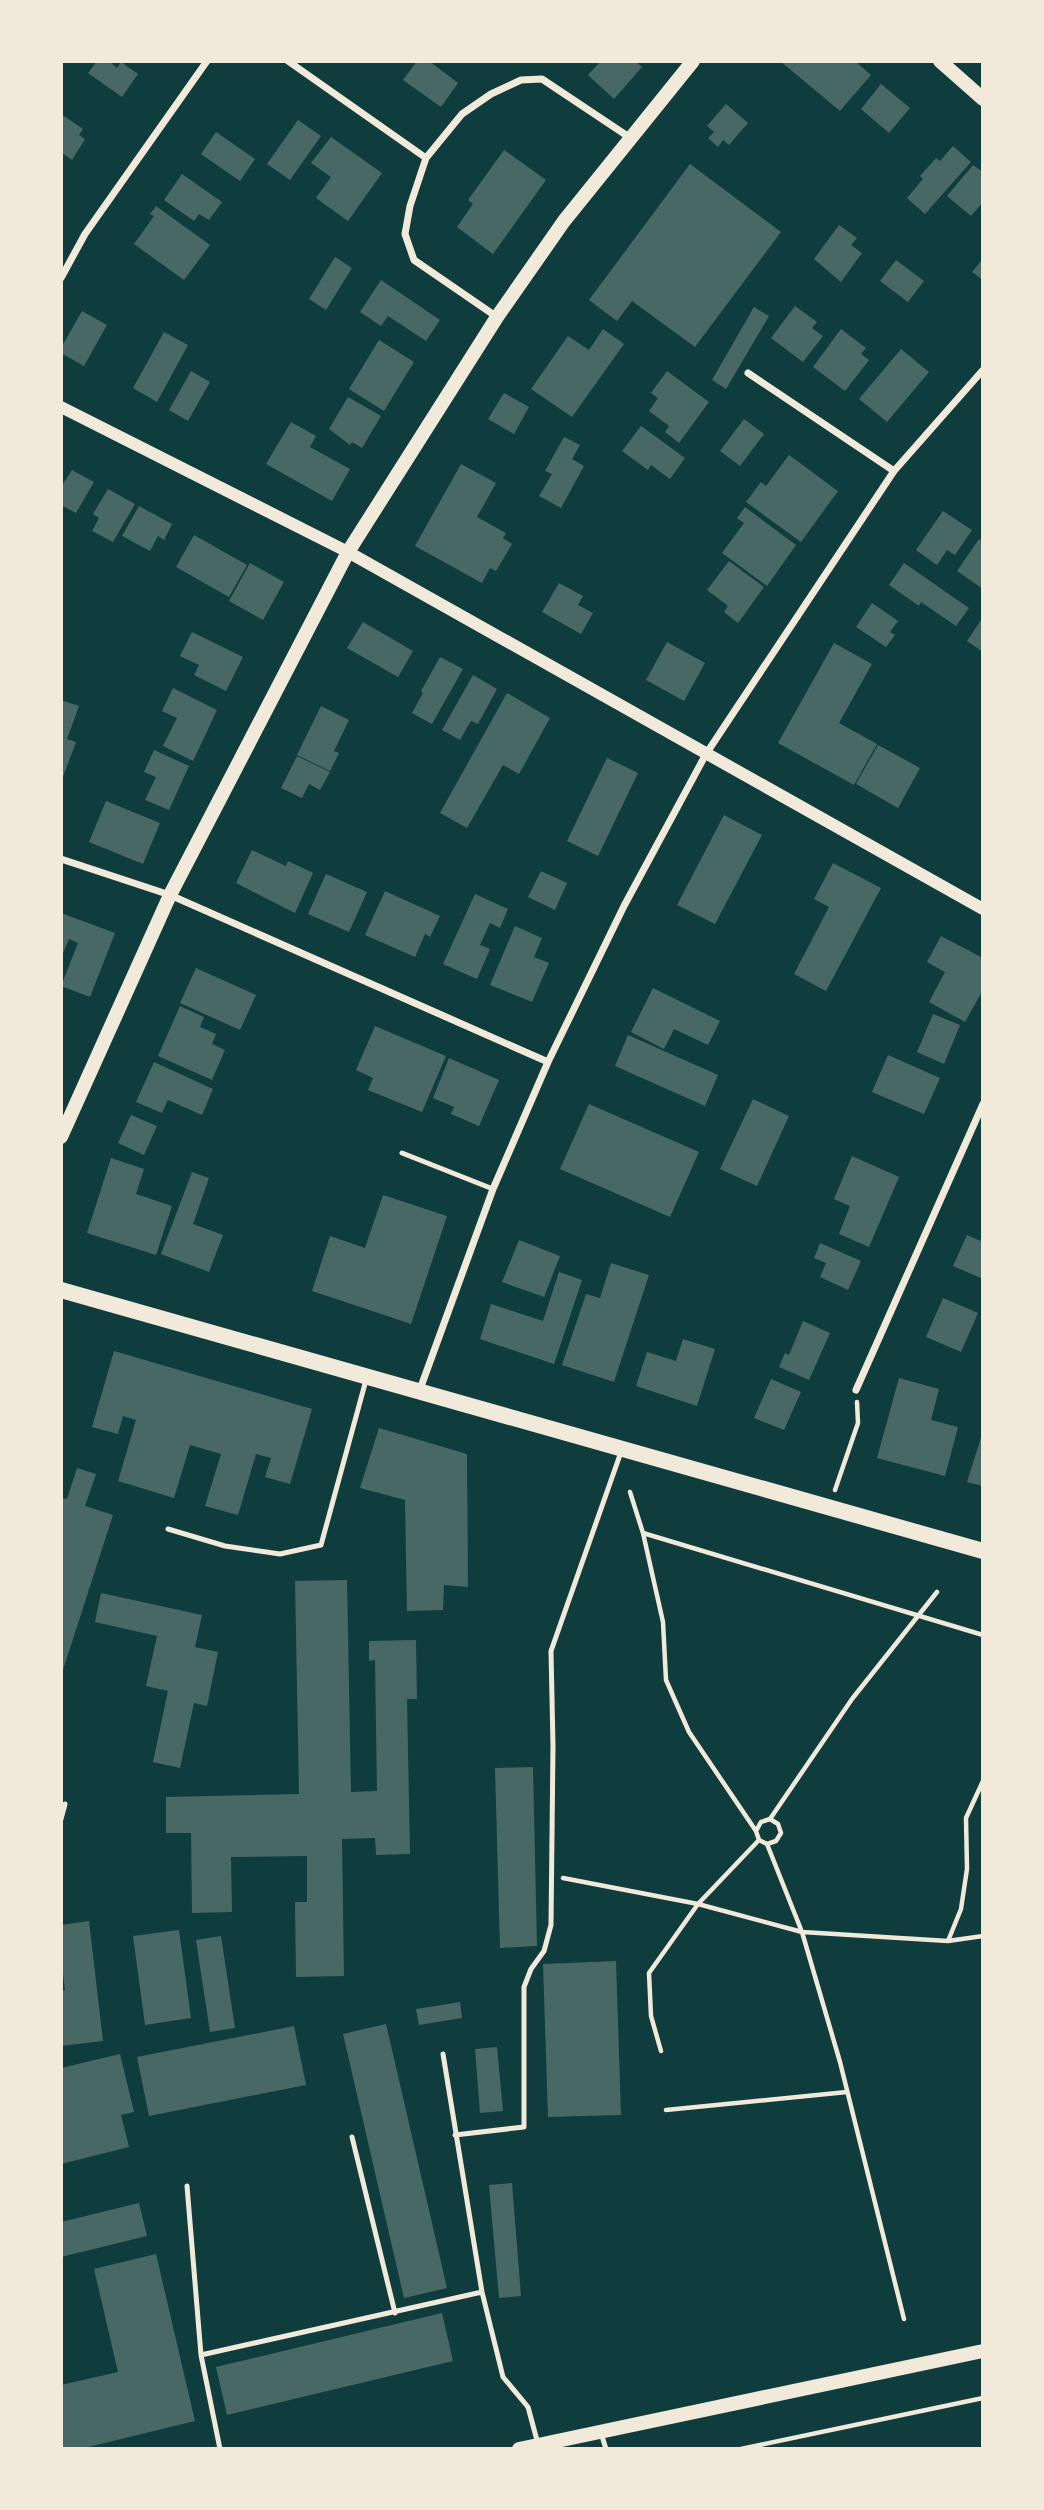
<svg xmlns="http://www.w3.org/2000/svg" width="1044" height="2510" viewBox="0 0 1044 2510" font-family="'Roboto Condensed',sans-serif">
<rect width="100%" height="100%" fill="#0f3d3e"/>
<!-- building -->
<path fill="#486865" d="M 97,61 L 109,61 L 117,68 L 121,62 L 138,74 L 122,97 L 88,73 Z
M 417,61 L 429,61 L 458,83 L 441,107 L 403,80 Z
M 601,61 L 635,61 L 642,67 L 614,99 L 588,75 Z
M 780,61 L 855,61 L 871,75 L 840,111 Z
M 881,84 L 910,108 L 889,133 L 861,109 Z
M 726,104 L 748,123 L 729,145 L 723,140 L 718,147 L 708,138 L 714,132 L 707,126 Z
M 61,114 L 83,129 L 79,135 L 85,139 L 72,160 L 61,152 Z
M 298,120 L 321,136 L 290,180 L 267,164 Z
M 216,132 L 255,159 L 240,181 L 201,154 Z
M 331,137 L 382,173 L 348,221 L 316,198 L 331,177 L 311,163 Z
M 953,146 L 971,162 L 925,214 L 907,198 L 923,179 L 920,176 L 936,158 L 940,161 Z
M 504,150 L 546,180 L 493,254 L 457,227 L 473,204 L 468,200 Z
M 690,164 L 781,232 L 695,347 L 632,301 L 617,321 L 589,300 Z
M 973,165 L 983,172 L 983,202 L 971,216 L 947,196 Z
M 182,174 L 222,202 L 209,220 L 199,214 L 194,221 L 164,200 Z
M 156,206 L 210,245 L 184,280 L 134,244 L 154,216 L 150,214 Z
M 839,225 L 857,238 L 851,245 L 862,253 L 841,282 L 814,259 Z
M 335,257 L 352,268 L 326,310 L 309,299 Z
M 983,259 L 983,280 L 972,272 Z
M 896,260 L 924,281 L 908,302 L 880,281 Z
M 381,280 L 440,320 L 426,341 L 388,316 L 381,326 L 360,312 Z
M 795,306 L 817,322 L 812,328 L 823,336 L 803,362 L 771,338 Z
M 754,307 L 769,316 L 726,389 L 712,380 Z
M 82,311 L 107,325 L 84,366 L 61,353 L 61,348 Z
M 603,329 L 624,344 L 572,417 L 531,389 L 568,336 L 589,350 Z
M 841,329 L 866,348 L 861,354 L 869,360 L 845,391 L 813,367 Z
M 164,332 L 188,345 L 157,402 L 133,388 Z
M 379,340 L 414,362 L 384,411 L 349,389 Z
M 901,349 L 929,372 L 887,422 L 859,399 Z
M 191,371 L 210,382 L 188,421 L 169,410 Z
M 667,371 L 709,402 L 679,443 L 665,432 L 669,426 L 649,411 L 658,398 L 651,393 Z
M 504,393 L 529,407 L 514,434 L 488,419 Z
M 348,397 L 381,416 L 362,448 L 352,442 L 350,445 L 329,429 Z
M 744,419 L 764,434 L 740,466 L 720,451 Z
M 291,422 L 316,436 L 310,447 L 350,469 L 332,501 L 266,464 Z
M 641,426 L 685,458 L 670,479 L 651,465 L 648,470 L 622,451 Z
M 564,437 L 580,445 L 572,459 L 584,466 L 561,508 L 539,496 L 552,474 L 545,471 Z
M 789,455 L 838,491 L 801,542 L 746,502 L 761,482 L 766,486 Z
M 461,464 L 496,483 L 477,517 L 506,533 L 503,538 L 512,544 L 496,571 L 490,568 L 482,583 L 415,546 Z
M 72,470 L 94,482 L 76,513 L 61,505 L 61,487 Z
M 108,489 L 135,504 L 113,542 L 92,531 L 99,518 L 93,514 Z
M 139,506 L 172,524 L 164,540 L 158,536 L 150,551 L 122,536 Z
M 745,507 L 796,545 L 767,586 L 722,553 L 744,523 L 737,518 Z
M 943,511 L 972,530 L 955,555 L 947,550 L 937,565 L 916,550 Z
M 194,535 L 247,565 L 229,597 L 176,567 Z
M 979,539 L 983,542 L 983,589 L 957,571 Z
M 729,561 L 764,587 L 738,623 L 724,612 L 728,606 L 707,590 Z
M 250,563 L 284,582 L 263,620 L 229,601 Z
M 904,563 L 969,608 L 956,626 L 921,602 L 919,606 L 889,585 Z
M 559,583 L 583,596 L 578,605 L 593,613 L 581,634 L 542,612 Z
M 872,603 L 898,621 L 890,632 L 895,635 L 886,647 L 856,627 Z
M 983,617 L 983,652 L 967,641 Z
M 363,622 L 413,651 L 398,677 L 347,648 Z
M 192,632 L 243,657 L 226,691 L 194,675 L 199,665 L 180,656 Z
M 667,642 L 705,663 L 684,701 L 646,680 Z
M 834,643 L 872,664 L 839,723 L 877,744 L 854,785 L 778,743 Z
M 440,657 L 463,669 L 432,724 L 412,713 L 423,693 L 421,691 Z
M 473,675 L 497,689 L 478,724 L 471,721 L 460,740 L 442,730 Z
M 173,688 L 217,710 L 193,761 L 163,746 L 177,718 L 162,711 Z
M 507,693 L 550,718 L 519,774 L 503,765 L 467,828 L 440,813 Z
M 61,700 L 79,706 L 67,739 L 76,742 L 61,782 Z
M 321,706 L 349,720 L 334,751 L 339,753 L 330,771 L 297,755 Z
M 878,745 L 920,768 L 898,808 L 856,784 Z
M 154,750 L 189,766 L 169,810 L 145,800 L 156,777 L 144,772 Z
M 297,756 L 330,772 L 320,790 L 309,784 L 302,798 L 281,788 Z
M 607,758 L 638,773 L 598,856 L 567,841 Z
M 106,801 L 160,823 L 143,864 L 89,842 Z
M 724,815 L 762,835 L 715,924 L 677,905 Z
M 252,850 L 286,866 L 288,861 L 313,873 L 295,913 L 236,883 Z
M 833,863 L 881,888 L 826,991 L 794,974 L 829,907 L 814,899 Z
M 541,871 L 567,883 L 555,910 L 528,897 Z
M 326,874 L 367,892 L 349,932 L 308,914 Z
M 385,891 L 440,916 L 430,937 L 425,934 L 415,957 L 365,935 Z
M 475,894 L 508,909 L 500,928 L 490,923 L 480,945 L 490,949 L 477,979 L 443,964 Z
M 61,913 L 115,933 L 90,997 L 61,986 L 78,943 L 69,939 L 61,958 Z
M 515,926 L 542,938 L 534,957 L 549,963 L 532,1002 L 490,985 Z
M 941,936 L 983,958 L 983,990 L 965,1022 L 929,1002 L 945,972 L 927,962 Z
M 196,968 L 256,995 L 240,1030 L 180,1003 Z
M 653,988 L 720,1021 L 708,1045 L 674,1029 L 664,1049 L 631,1032 Z
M 180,1006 L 204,1017 L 200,1027 L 216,1034 L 212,1044 L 225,1050 L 212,1080 L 158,1056 Z
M 933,1014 L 960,1025 L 944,1064 L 917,1052 Z
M 375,1026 L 446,1056 L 422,1112 L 368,1090 L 373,1078 L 356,1070 Z
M 628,1035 L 718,1075 L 705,1106 L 615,1066 Z
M 888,1055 L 940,1078 L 924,1114 L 872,1092 Z
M 449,1058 L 499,1080 L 479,1126 L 451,1114 L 454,1107 L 433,1098 Z
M 154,1062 L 213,1089 L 202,1115 L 168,1100 L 162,1113 L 136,1102 Z
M 753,1099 L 789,1116 L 757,1186 L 720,1169 Z
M 589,1104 L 699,1152 L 670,1217 L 560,1169 Z
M 131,1115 L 157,1126 L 144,1155 L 118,1143 Z
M 852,1156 L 899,1177 L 869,1247 L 839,1234 L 850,1206 L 834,1199 Z
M 111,1158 L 144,1169 L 136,1194 L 172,1206 L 156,1255 L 87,1233 Z
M 192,1172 L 209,1178 L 193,1224 L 223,1235 L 209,1272 L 161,1254 Z
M 383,1195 L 447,1216 L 411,1324 L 312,1291 L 330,1236 L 365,1248 Z
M 967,1235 L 983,1242 L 983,1279 L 953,1266 Z
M 519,1240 L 560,1256 L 544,1297 L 502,1282 Z
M 820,1243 L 861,1261 L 848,1290 L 820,1277 L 826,1263 L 814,1258 Z
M 611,1263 L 649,1275 L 614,1382 L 562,1365 L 586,1294 L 600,1298 Z
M 559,1272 L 582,1280 L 554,1364 L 480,1339 L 491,1304 L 543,1321 Z
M 943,1298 L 978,1313 L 961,1352 L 926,1337 Z
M 803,1321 L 830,1333 L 809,1380 L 779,1367 L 785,1353 L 789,1355 Z
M 683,1339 L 715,1349 L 697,1406 L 636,1386 L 647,1352 L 676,1361 Z
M 114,1351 L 312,1409 L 290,1484 L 265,1477 L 271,1458 L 256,1454 L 238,1515 L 205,1506 L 221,1454 L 190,1445 L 174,1498 L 118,1481 L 136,1420 L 123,1416 L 118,1434 L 92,1427 Z
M 899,1378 L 939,1389 L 931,1420 L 958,1427 L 945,1476 L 877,1458 Z
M 771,1379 L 801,1392 L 784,1430 L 754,1418 Z
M 379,1428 L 467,1454 L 468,1587 L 444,1585 L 443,1610 L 407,1611 L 405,1500 L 360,1488 Z
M 983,1431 L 983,1486 L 967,1482 Z
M 77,1468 L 96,1474 L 85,1506 L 113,1515 L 62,1673 L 61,1498 L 67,1499 Z
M 347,1580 L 351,1792 L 377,1791 L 375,1660 L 369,1661 L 369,1641 L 416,1640 L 417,1699 L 407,1699 L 410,1854 L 376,1855 L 375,1838 L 342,1839 L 344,1976 L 296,1977 L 295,1902 L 307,1902 L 307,1856 L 231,1857 L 232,1912 L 192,1913 L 191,1833 L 166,1833 L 166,1797 L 299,1794 L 295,1581 Z
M 101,1593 L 202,1615 L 195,1647 L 218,1652 L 207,1706 L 194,1703 L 180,1768 L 153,1762 L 168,1691 L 146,1686 L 157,1636 L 95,1622 Z
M 533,1767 L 537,1946 L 500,1948 L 495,1768 Z
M 89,1921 L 103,2041 L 61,2046 L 61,1991 L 65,1990 L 61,1958 L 61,1925 Z
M 179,1930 L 191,2018 L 145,2025 L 133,1936 Z
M 221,1936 L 235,2028 L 210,2032 L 196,1940 Z
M 616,1961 L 621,2115 L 548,2117 L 543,1964 Z
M 460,2002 L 462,2018 L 419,2025 L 416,2009 Z
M 386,2024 L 447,2288 L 404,2298 L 343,2034 Z
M 294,2026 L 306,2085 L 149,2116 L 137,2057 Z
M 497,2047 L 503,2111 L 480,2113 L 475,2049 Z
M 120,2054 L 134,2112 L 121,2115 L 129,2147 L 61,2164 L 61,2068 Z
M 512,2183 L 521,2296 L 499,2298 L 489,2185 Z
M 139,2203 L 147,2236 L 61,2257 L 61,2222 Z
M 156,2254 L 195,2421 L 80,2449 L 61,2449 L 61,2385 L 118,2372 L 94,2269 Z
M 442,2313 L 453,2361 L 227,2415 L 216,2367 Z"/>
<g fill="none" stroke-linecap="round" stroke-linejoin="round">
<!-- path -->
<path stroke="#f1e9da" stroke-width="4.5" d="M 835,1490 L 858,1423 L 857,1402
M 630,1492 L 643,1533 L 983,1635
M 643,1533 L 663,1622 L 666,1680 L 689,1732 L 756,1831 L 759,1840 L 767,1844 L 776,1841 L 781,1833 L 778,1824 L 770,1819 L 761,1822 L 756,1831
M 770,1819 L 852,1699 L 937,1592
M 767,1844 L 802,1932 L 840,2062 L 904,2319
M 563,1878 L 698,1904 L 802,1932 L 948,1941 L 983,1936
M 948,1941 L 961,1909 L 967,1869 L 966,1818 L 983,1781
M 661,2051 L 651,2016 L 649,1973 L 698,1904 L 759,1840
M 666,2110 L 847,2092
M 741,2449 L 983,2398"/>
<!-- service -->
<path stroke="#f1e9da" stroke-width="5" d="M 402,1153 L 493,1189
M 168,1529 L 225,1546 L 280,1554 L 321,1545 L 366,1380
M 61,1819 L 65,1804
M 443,2054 L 482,2292 L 503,2377 L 528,2407 L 538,2444
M 455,2135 L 524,2127 L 524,1987 L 531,1969 L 544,1951 L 551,1925 L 553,1746 L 551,1651 L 621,1452
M 352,2137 L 395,2313
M 187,2186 L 201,2355
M 601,2433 L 606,2449
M 220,2449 L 201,2355 L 482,2292"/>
<!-- minor -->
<path stroke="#f1e9da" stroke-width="7" d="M 288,61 L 426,158 L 410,206 L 405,234 L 414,260 L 497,317
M 426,158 L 462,114 L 491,94 L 521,80 L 542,79 L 629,137
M 61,278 L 85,234 L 207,61
M 748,373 L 894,471
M 61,859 L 170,895 L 548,1062
M 856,1390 L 983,1104
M 419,1392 L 493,1189 L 548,1062 L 624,906 L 706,754 L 894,471 L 983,370"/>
<!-- tertiary -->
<path stroke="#f1e9da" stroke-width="12" d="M 61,407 L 348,552 L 983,909"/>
<!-- secondary -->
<path stroke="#f1e9da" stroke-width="14" d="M 940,61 L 983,99
M 61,1137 L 170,895 L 348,552 L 497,317 L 564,221 L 693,61
M 519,2449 L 983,2351"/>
<!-- primary -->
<path stroke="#f1e9da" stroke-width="16" d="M 61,1290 L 983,1551"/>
</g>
<!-- border -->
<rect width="1044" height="2510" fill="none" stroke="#f1e9da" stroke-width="126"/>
</svg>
